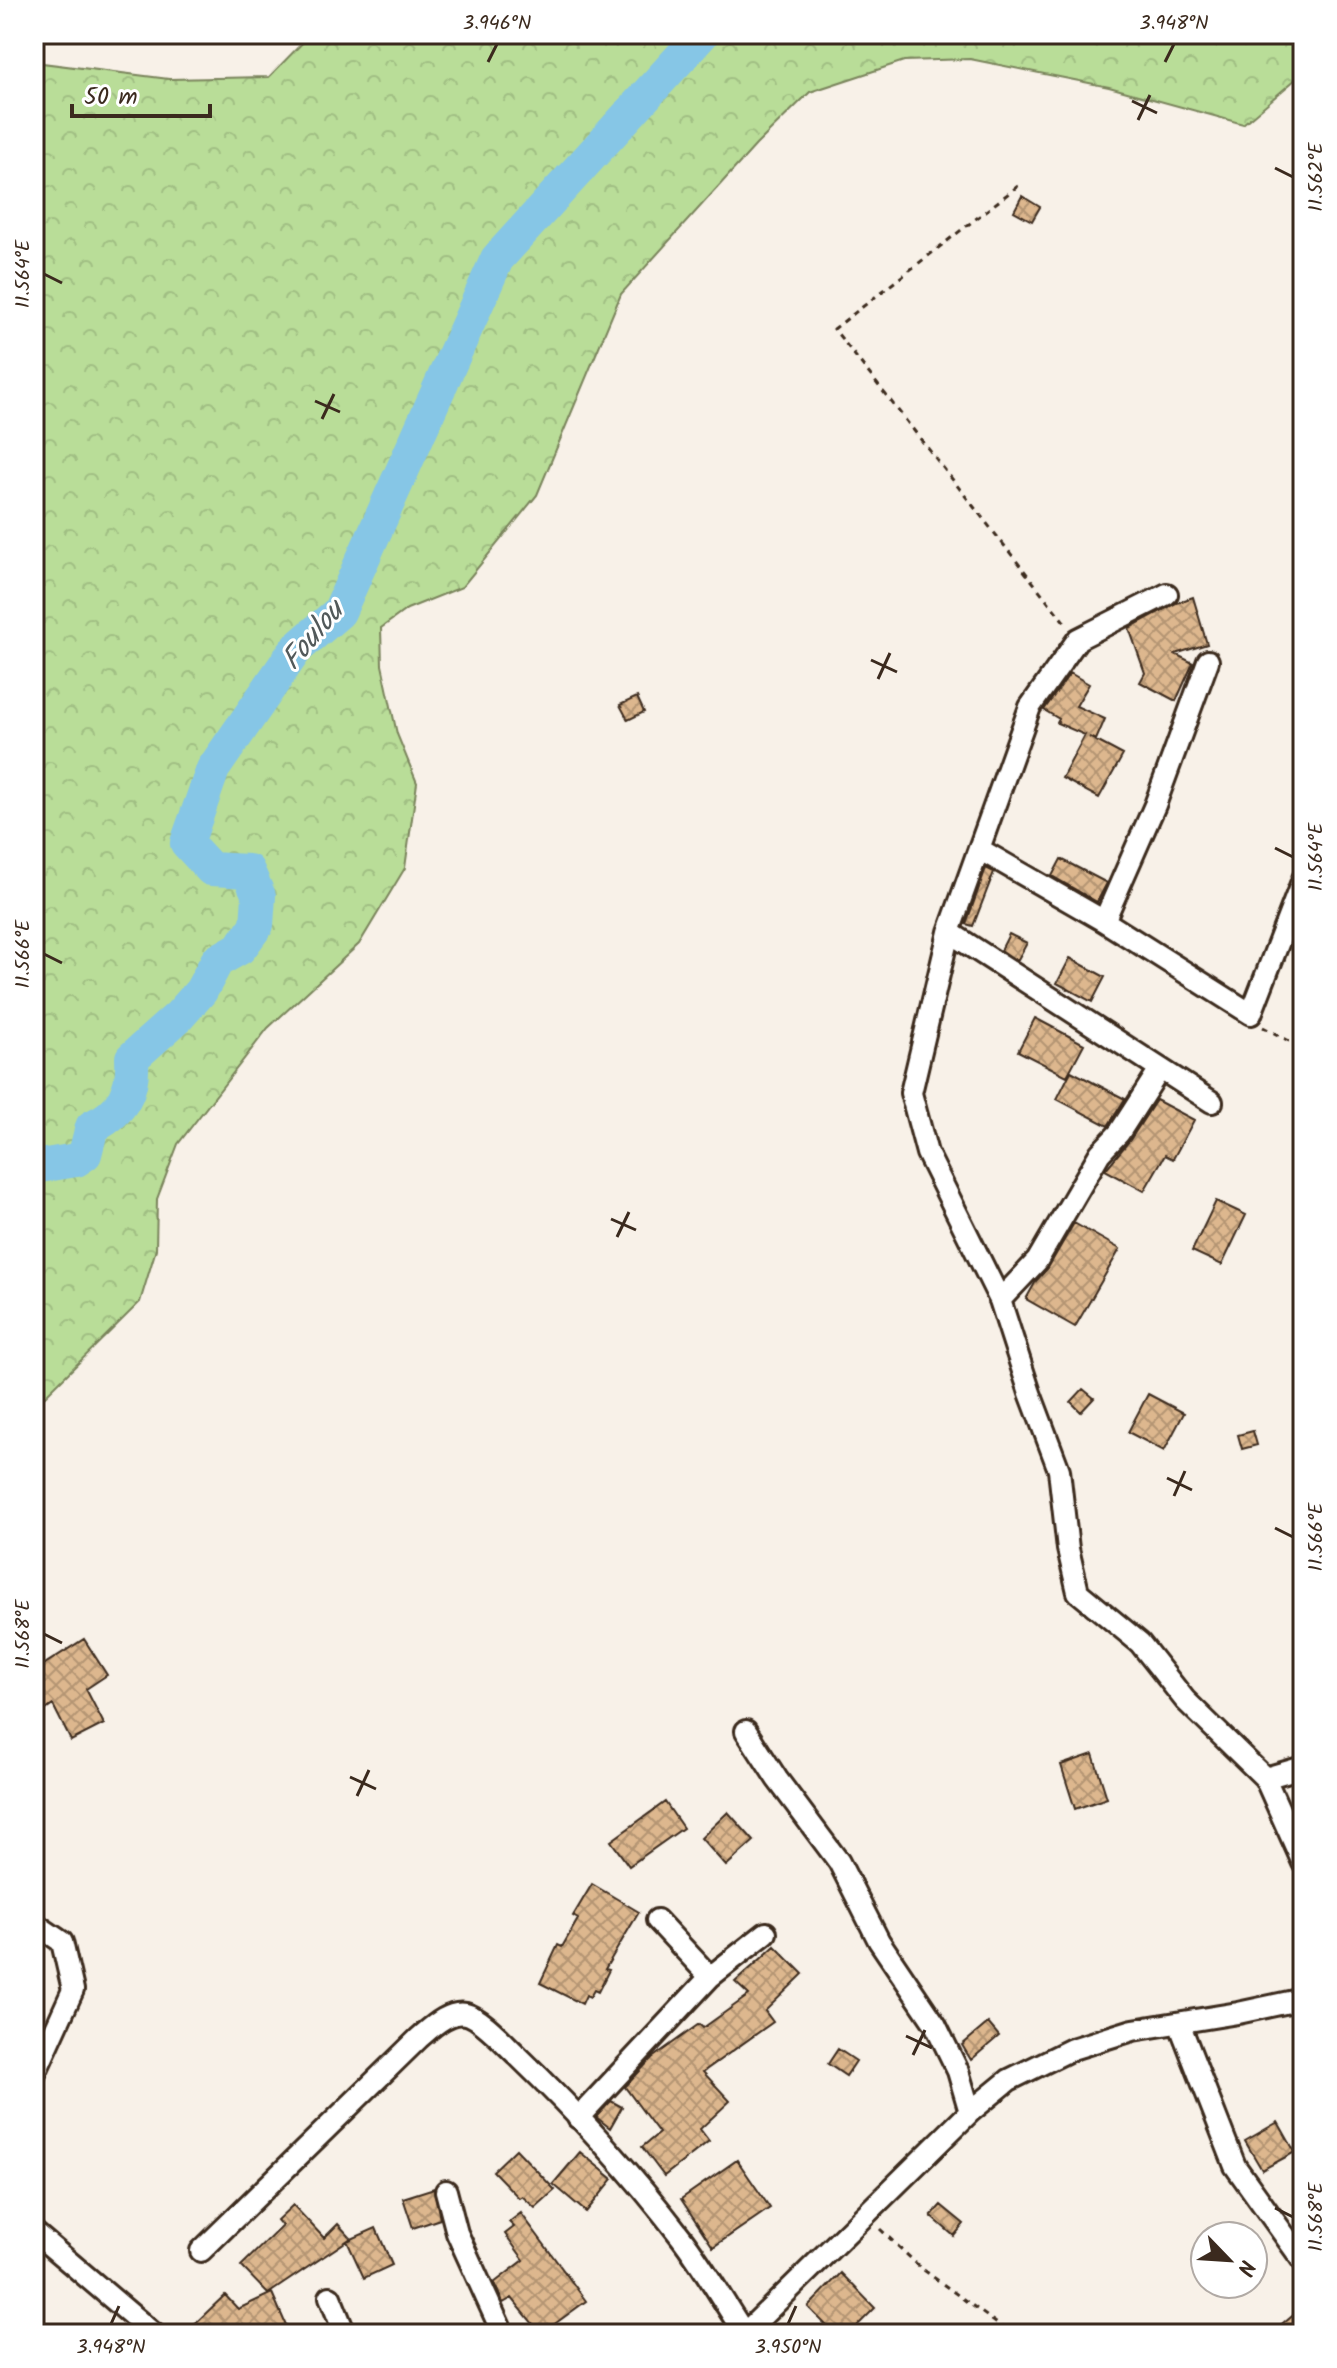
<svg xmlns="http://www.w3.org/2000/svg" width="1337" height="2368" viewBox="0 0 1337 2368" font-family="Kalam,sans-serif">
<defs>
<pattern id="forest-crowns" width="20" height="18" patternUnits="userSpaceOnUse" patternTransform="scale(2)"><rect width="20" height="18" fill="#b9dd98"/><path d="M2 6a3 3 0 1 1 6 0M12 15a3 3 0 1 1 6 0" fill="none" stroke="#a0be83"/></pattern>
<pattern id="building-cross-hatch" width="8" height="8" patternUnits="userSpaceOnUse" patternTransform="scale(2)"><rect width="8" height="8" fill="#ddb78e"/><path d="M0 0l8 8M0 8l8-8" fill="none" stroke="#b49573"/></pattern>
</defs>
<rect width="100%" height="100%" fill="#f8f1e8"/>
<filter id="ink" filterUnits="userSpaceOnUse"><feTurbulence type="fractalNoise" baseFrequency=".0125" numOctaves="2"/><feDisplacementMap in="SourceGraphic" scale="16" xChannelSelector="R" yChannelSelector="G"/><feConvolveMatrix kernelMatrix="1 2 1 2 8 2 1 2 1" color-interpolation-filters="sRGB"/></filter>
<g filter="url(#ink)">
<!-- forest -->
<path fill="url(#forest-crowns)" stroke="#7a845b" stroke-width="2" d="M 311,34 L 1303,34 L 1303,73 L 1243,124 L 1109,87 L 970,59 L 904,61 L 810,92 L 756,145 L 621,294 L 537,495 L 462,587 L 407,609 L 381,628 L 382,665 L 397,734 L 417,783 L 405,868 L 359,944 L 268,1028 L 178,1144 L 157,1199 L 156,1249 L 140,1302 L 41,1400 L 34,1404 L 34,62 L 169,79 L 269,77 Z"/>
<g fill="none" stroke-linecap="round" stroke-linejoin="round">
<!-- river -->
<path stroke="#86c6e6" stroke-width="34" d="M 34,1167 L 76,1160 L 85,1154 L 92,1127 C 122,1113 134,1090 132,1058 L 179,1016 L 201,991 L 217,961 L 240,948 L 257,925 L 259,896 L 248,871 L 211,869 L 187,843 L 213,769 L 296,649 L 339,612 L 497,259 L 702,34"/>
</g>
<!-- building -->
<path fill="url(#building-cross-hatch)" stroke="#3b2a1e" stroke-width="2" d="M 1022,196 L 1040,207 L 1032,221 L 1014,211 Z
M 1193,597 L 1207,644 L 1175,654 L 1193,663 L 1176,701 L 1140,682 L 1145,673 L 1129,628 L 1176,603 Z
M 1070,673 L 1089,684 L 1076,706 L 1105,719 L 1096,740 L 1089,737 L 1123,755 L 1099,798 L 1062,778 L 1085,735 L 1057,723 L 1059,719 L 1044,710 Z
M 637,697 L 644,712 L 628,720 L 620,705 Z
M 1061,859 L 1107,883 L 1097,902 L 1052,876 Z
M 986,868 L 994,872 L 973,926 L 966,924 Z
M 1009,934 L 1027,943 L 1017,961 L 1001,950 Z
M 1070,958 L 1105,977 L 1092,1002 L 1057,983 Z
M 1035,1018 L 1084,1044 L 1067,1076 L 1018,1051 Z
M 1071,1071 L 1125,1099 L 1108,1126 L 1057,1099 Z
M 1156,1100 L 1194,1120 L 1173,1159 L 1165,1155 L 1144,1191 L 1105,1170 L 1130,1140 Z
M 1216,1201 L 1246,1215 L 1222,1265 L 1192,1251 Z
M 1074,1223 L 1120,1249 L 1075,1327 L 1026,1299 L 1036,1281 L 1048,1268 Z
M 1083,1389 L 1094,1398 L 1081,1412 L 1071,1402 Z
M 1148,1394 L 1184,1413 L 1164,1451 L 1128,1432 Z
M 1253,1431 L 1257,1445 L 1242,1449 L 1238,1435 Z
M 84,1639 L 107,1675 L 86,1689 L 104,1724 L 71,1741 L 53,1705 L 34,1718 L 34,1650 L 43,1665 Z
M 1093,1754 L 1107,1798 L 1075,1809 L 1061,1765 Z
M 665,1802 L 683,1828 L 629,1866 L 611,1841 Z
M 728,1812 L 754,1841 L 726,1866 L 701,1838 Z
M 592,1884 L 639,1912 L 605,1969 L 609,1970 L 598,1992 L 594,1990 L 590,1997 L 586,1995 L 582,2004 L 540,1983 L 558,1945 L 562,1947 L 578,1919 L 573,1916 Z
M 775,1946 L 803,1974 L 765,2011 L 773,2022 L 703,2072 L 730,2101 L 700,2129 L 709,2141 L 664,2176 L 642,2147 L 659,2133 L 625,2087 L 652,2058 L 699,2024 L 703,2028 L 749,1995 L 735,1982 Z
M 988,2023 L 999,2036 L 971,2060 L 962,2045 Z
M 838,2049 L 856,2061 L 846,2076 L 828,2064 Z
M 611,2101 L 622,2107 L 610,2128 L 596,2117 Z
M 1278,2122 L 1295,2152 L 1262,2170 L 1245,2141 Z
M 516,2149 L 555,2190 L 535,2208 L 522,2196 L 519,2198 L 493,2171 Z
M 580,2152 L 613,2179 L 586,2212 L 553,2184 Z
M 737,2160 L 770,2208 L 713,2247 L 681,2199 Z
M 434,2188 L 440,2219 L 413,2228 L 403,2198 Z
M 293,2205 L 324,2238 L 338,2224 L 351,2238 L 268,2294 L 241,2266 L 282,2226 L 277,2220 Z
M 941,2205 L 964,2224 L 954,2236 L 931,2216 Z
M 521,2213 L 586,2301 L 541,2334 L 512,2298 L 503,2303 L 494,2283 L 524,2260 L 505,2234 L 514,2227 L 509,2222 Z
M 376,2228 L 392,2265 L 364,2278 L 347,2241 Z
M 841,2273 L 875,2308 L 849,2334 L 835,2334 L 808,2307 Z
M 272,2293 L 290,2334 L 184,2334 L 225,2295 L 238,2309 Z
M 1303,2306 L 1303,2334 L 1270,2334 Z"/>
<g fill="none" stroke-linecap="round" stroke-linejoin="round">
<defs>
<path id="minor" d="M 1167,594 L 1078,639 L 1030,707 L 949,932 L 911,1093 L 927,1153 L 1000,1300 L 1030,1393 L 1059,1470 L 1068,1549 L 1078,1592 L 1140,1643 L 1185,1700 L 1265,1778 L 1303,1863
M 979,849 L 1104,921 L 1251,1014 L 1303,879
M 1104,921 L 1155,805 L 1208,661
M 949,932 L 1212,1102
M 1000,1300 L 1037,1261 L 1100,1153 L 1119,1133 L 1160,1069
M 746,1731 L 777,1779 L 839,1862 L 879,1941 L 935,2024 L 958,2071 L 970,2112
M 1265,1778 L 1303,1767
M 657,1920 L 710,1977 L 766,1933
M 34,1923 L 62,1942 L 73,1990 L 34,2076
M 1179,2023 L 1235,2166 L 1303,2261
M 578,2118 L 710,1977
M 446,2191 L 457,2233 L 503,2334
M 34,2232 L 154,2334
M 201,2251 L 419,2038 C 431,2028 449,2010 466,2014 C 481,2017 506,2045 518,2056 C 576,2112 632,2173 681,2237 C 704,2267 723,2301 744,2333
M 330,2297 L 345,2334
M 744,2334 L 970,2112 L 1009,2080 L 1072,2049 L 1133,2030 L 1238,2013 L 1303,1999"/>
</defs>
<!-- minor casing -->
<use href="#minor" stroke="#3b2a1e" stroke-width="26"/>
<!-- path -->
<path stroke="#3b2a1e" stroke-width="3" stroke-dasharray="6 6" stroke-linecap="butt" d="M 1018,186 L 834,329 L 1066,624
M 1263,1027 L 1291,1042 L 1303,1045
M 880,2229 L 921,2268 L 1011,2334"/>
<!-- minor -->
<use href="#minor" stroke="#fff" stroke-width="20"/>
</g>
</g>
<!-- ticks -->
<path fill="none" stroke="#3b2a1e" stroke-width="3" d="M 488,62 L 497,44M 1165,62 L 1174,44M 1132,101 L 1157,113M 1138,120 L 1150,95M 1275,168 L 1293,177M 44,274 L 62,283M 315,401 L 340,412M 322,419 L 334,394M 871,660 L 897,672M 878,679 L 890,653M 1275,848 L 1293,857M 44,954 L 62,963M 611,1219 L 636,1230M 617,1237 L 629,1212M 1167,1478 L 1192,1490M 1174,1496 L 1185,1471M 1275,1528 L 1293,1537M 44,1634 L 62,1643M 350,1777 L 376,1789M 357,1796 L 369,1770M 906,2036 L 932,2048M 913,2055 L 925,2030M 1275,2208 L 1293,2217M 111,2324 L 119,2306M 788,2324 L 796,2306"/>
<g text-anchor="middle" stroke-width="6" stroke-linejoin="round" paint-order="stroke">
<!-- water labels -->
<g font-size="30" font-style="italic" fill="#52595a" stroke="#fff">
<text transform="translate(312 635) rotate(-50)" y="10">Foulou</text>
</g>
</g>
<!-- margin -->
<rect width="1337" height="2368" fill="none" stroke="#fff" stroke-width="88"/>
<!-- north arrow -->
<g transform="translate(1229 2260) rotate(115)"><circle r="38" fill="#ffffff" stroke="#b1aaa5" stroke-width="2"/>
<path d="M0-6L14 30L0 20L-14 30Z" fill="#3b2a1e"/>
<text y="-12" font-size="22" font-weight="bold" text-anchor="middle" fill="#3b2a1e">N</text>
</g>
<!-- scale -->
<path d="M72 104v12h138v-12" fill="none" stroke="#3b2a1e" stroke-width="4"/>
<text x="84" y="104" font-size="24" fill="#3b2a1e" stroke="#ffffff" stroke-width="6" paint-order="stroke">50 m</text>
<rect x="44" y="44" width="1249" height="2280" fill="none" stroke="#3b2a1e" stroke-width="3"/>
<g font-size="20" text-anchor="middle" fill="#3b2a1e">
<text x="497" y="29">3.946°N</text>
<text x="1174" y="29">3.948°N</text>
<text transform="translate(1315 177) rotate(-90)" y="7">11.562°E</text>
<text transform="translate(22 274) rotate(-90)" y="7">11.564°E</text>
<text transform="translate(1315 857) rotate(-90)" y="7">11.564°E</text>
<text transform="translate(22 954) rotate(-90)" y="7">11.566°E</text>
<text transform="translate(1315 1537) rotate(-90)" y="7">11.566°E</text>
<text transform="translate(22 1634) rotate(-90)" y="7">11.568°E</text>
<text transform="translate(1315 2217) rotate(-90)" y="7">11.568°E</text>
<text x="111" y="2353">3.948°N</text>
<text x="788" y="2353">3.950°N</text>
</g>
</svg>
